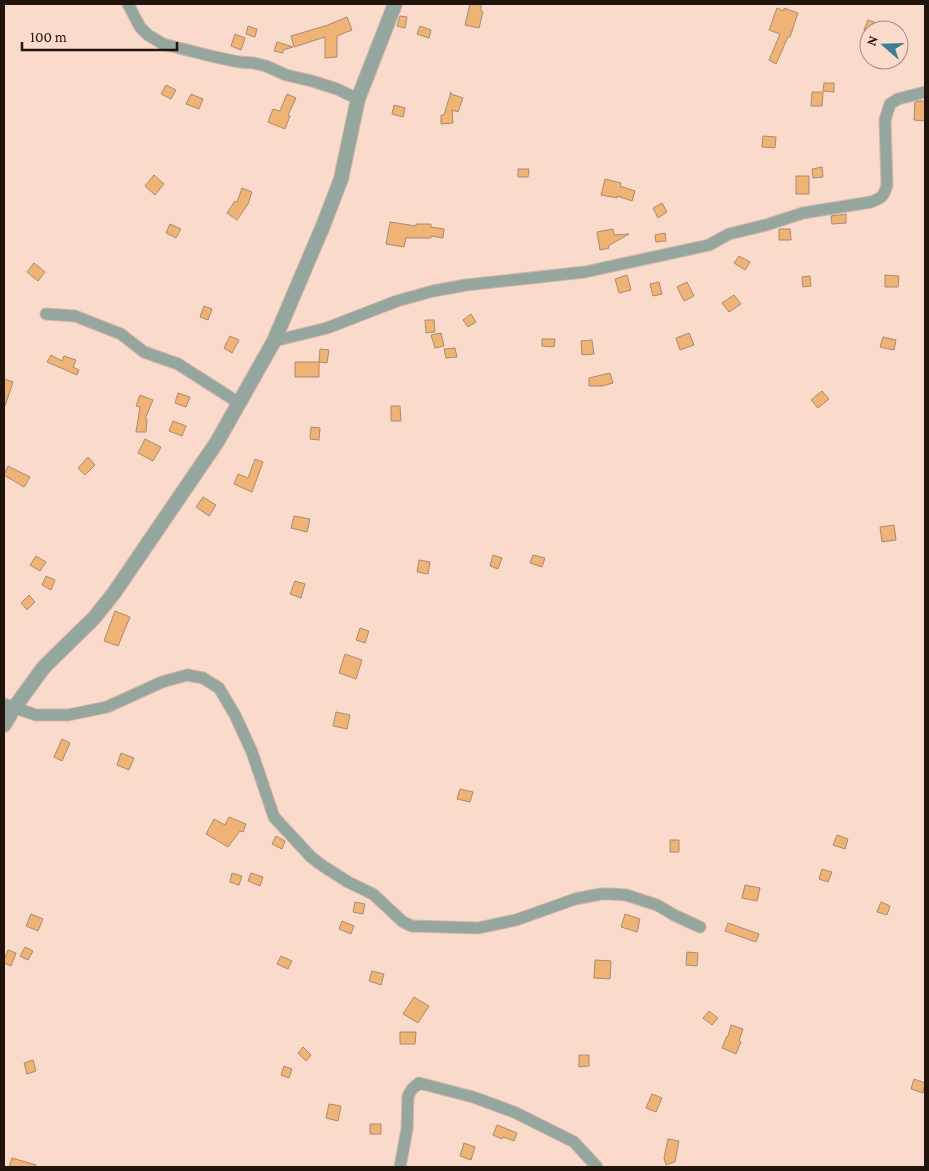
<svg xmlns="http://www.w3.org/2000/svg" width="929" height="1171" viewBox="0 0 929 1171" font-family="'Crimson Pro',serif">
<rect width="100%" height="100%" fill="#fadacb"/>
<!-- building -->
<path fill="#efb375" stroke="#a88c71" d="M 470,4 L 481,4 L 481,11 L 483,12 L 479,28 L 465,25 Z
M 777,8 L 784,11 L 784,8 L 798,13 L 790,37 L 788,37 L 776,64 L 769,60 L 780,34 L 769,30 Z
M 400,16 L 407,17 L 405,28 L 397,26 Z
M 347,17 L 352,30 L 337,36 L 337,57 L 325,58 L 325,37 L 294,47 L 291,36 L 328,25 Z
M 868,20 L 876,23 L 874,30 L 864,30 Z
M 248,26 L 257,29 L 255,37 L 246,34 Z
M 420,26 L 431,30 L 429,38 L 417,34 Z
M 235,34 L 245,38 L 241,50 L 231,46 Z
M 277,42 L 293,47 L 283,50 L 283,53 L 274,51 Z
M 824,83 L 834,83 L 834,92 L 823,91 Z
M 166,85 L 176,90 L 171,99 L 161,94 Z
M 451,92 L 451,94 L 463,98 L 458,112 L 452,110 L 453,123 L 441,124 L 441,115 L 444,115 Z
M 812,92 L 823,92 L 822,106 L 811,106 Z
M 191,94 L 203,99 L 199,109 L 186,104 Z
M 287,94 L 296,98 L 288,115 L 290,116 L 285,129 L 268,122 L 273,109 L 280,111 Z
M 920,101 L 925,101 L 925,121 L 914,120 L 915,102 Z
M 394,105 L 405,108 L 403,117 L 392,114 Z
M 763,136 L 776,137 L 775,148 L 762,147 Z
M 822,167 L 823,177 L 813,178 L 812,169 Z
M 518,169 L 529,169 L 528,177 L 518,177 Z
M 154,175 L 164,184 L 155,195 L 145,186 Z
M 796,176 L 809,176 L 809,194 L 796,194 Z
M 605,179 L 621,183 L 620,186 L 635,191 L 632,201 L 617,196 L 617,198 L 601,195 Z
M 242,188 L 252,192 L 248,204 L 237,220 L 227,213 L 235,201 L 237,202 Z
M 662,203 L 667,212 L 658,218 L 653,208 Z
M 846,214 L 846,223 L 832,224 L 831,216 Z
M 390,222 L 416,226 L 416,224 L 431,224 L 431,227 L 444,229 L 443,238 L 431,236 L 431,238 L 406,238 L 404,247 L 386,244 Z
M 170,224 L 181,229 L 176,238 L 166,233 Z
M 613,229 L 614,235 L 629,234 L 608,246 L 609,248 L 600,250 L 597,232 Z
M 779,229 L 790,229 L 791,240 L 779,240 Z
M 665,233 L 666,241 L 656,242 L 655,235 Z
M 739,256 L 750,262 L 745,270 L 734,263 Z
M 34,263 L 45,272 L 38,281 L 27,272 Z
M 627,275 L 631,290 L 619,293 L 615,279 Z
M 885,275 L 899,276 L 898,287 L 885,287 Z
M 810,276 L 811,286 L 803,287 L 802,277 Z
M 659,282 L 662,294 L 653,296 L 650,284 Z
M 687,282 L 694,296 L 684,301 L 677,287 Z
M 734,295 L 741,304 L 729,312 L 722,303 Z
M 204,306 L 212,309 L 208,320 L 200,317 Z
M 471,314 L 476,322 L 468,327 L 463,320 Z
M 425,320 L 434,320 L 435,332 L 426,333 Z
M 441,333 L 444,346 L 435,348 L 431,335 Z
M 689,333 L 694,345 L 680,350 L 676,338 Z
M 230,336 L 239,340 L 232,353 L 224,348 Z
M 883,337 L 896,340 L 894,350 L 880,347 Z
M 542,339 L 555,339 L 554,347 L 542,346 Z
M 592,340 L 594,354 L 582,355 L 581,341 Z
M 455,348 L 457,357 L 446,358 L 444,349 Z
M 320,349 L 329,350 L 327,363 L 319,362 Z
M 51,355 L 62,361 L 64,356 L 76,360 L 73,367 L 79,370 L 77,375 L 47,362 Z
M 295,362 L 319,362 L 319,377 L 295,377 Z
M 610,373 L 613,383 L 602,386 L 589,386 L 589,378 Z
M 4,379 L 13,382 L 5,406 L 4,406 Z
M 822,391 L 829,399 L 818,408 L 811,400 Z
M 178,393 L 190,397 L 186,407 L 175,403 Z
M 140,395 L 153,400 L 145,419 L 147,419 L 146,432 L 136,432 L 140,407 L 136,406 Z
M 391,406 L 400,406 L 401,421 L 391,421 Z
M 173,421 L 186,426 L 182,436 L 169,431 Z
M 311,427 L 320,428 L 319,440 L 310,439 Z
M 145,439 L 161,447 L 153,461 L 138,453 Z
M 88,457 L 95,465 L 85,475 L 78,468 Z
M 255,459 L 263,462 L 252,492 L 234,484 L 238,474 L 248,478 Z
M 8,466 L 30,477 L 24,487 L 4,475 Z
M 203,497 L 216,505 L 209,516 L 196,507 Z
M 294,516 L 310,519 L 307,532 L 291,528 Z
M 894,525 L 896,540 L 882,542 L 880,527 Z
M 493,555 L 502,558 L 498,569 L 490,566 Z
M 533,555 L 545,558 L 542,567 L 530,563 Z
M 36,556 L 46,562 L 40,571 L 30,565 Z
M 419,560 L 430,562 L 428,574 L 417,572 Z
M 46,576 L 55,580 L 51,590 L 42,585 Z
M 295,581 L 305,584 L 301,598 L 290,594 Z
M 29,595 L 35,602 L 27,610 L 21,603 Z
M 115,611 L 130,617 L 118,646 L 104,641 Z
M 360,628 L 369,631 L 365,643 L 356,640 Z
M 345,654 L 362,660 L 356,679 L 339,673 Z
M 336,712 L 350,715 L 347,729 L 333,726 Z
M 62,739 L 70,743 L 62,761 L 54,757 Z
M 121,753 L 134,758 L 129,770 L 117,765 Z
M 460,789 L 473,792 L 470,802 L 457,799 Z
M 229,817 L 246,824 L 243,832 L 240,831 L 228,847 L 206,834 L 214,819 L 225,825 Z
M 837,835 L 848,839 L 845,849 L 833,845 Z
M 276,836 L 285,841 L 282,849 L 272,844 Z
M 670,840 L 679,840 L 679,852 L 670,852 Z
M 822,869 L 832,872 L 828,882 L 819,879 Z
M 232,873 L 242,876 L 239,885 L 230,882 Z
M 251,873 L 263,877 L 260,886 L 248,881 Z
M 745,885 L 760,888 L 757,901 L 742,898 Z
M 355,902 L 365,904 L 363,914 L 353,912 Z
M 881,902 L 890,906 L 887,915 L 877,912 Z
M 31,914 L 43,919 L 38,931 L 26,926 Z
M 625,914 L 640,919 L 637,932 L 621,927 Z
M 342,921 L 354,926 L 351,934 L 339,929 Z
M 728,923 L 759,934 L 756,942 L 725,931 Z
M 25,947 L 33,951 L 28,960 L 20,956 Z
M 8,950 L 16,953 L 11,966 L 4,963 L 4,960 Z
M 687,952 L 698,953 L 697,966 L 686,965 Z
M 281,956 L 292,961 L 288,969 L 277,964 Z
M 595,960 L 611,961 L 610,979 L 594,978 Z
M 372,971 L 384,974 L 381,985 L 369,981 Z
M 414,997 L 429,1006 L 418,1023 L 403,1014 Z
M 709,1011 L 718,1018 L 712,1025 L 703,1018 Z
M 731,1025 L 743,1029 L 739,1041 L 741,1042 L 736,1054 L 722,1048 L 727,1036 L 728,1036 Z
M 400,1032 L 416,1032 L 415,1044 L 400,1044 Z
M 303,1047 L 311,1055 L 306,1061 L 298,1053 Z
M 579,1055 L 589,1055 L 589,1066 L 579,1067 Z
M 33,1060 L 36,1071 L 27,1074 L 24,1063 Z
M 284,1066 L 292,1069 L 289,1078 L 281,1075 Z
M 914,1079 L 925,1083 L 923,1093 L 911,1089 Z
M 652,1094 L 662,1098 L 656,1112 L 646,1108 Z
M 329,1104 L 341,1106 L 338,1121 L 326,1118 Z
M 370,1124 L 381,1124 L 381,1134 L 370,1134 Z
M 497,1125 L 517,1133 L 514,1141 L 503,1137 L 502,1139 L 493,1135 Z
M 668,1139 L 679,1141 L 675,1162 L 666,1165 L 664,1158 Z
M 464,1143 L 475,1147 L 471,1160 L 460,1156 Z
M 12,1158 L 36,1165 L 36,1167 L 9,1167 Z"/>
<g fill="none" stroke-linecap="round" stroke-linejoin="round">
<defs>
<path id="minor" d="M 128,4 L 140,27 L 148,35 L 163,44 L 215,57 L 239,62 L 254,63 L 266,66 L 286,75 L 312,81 L 337,89 L 358,99
M 46,314 L 75,316 L 121,334 L 144,352 L 178,364 L 239,403
M 274,341 L 327,328 L 397,301 L 433,291 L 466,285 L 585,272 L 709,245 L 729,234 L 766,225 L 803,213 L 871,202 C 882,198 884,196 887,185 L 885,120 L 890,104 L 898,99 L 925,92
M 4,704 L 36,715 L 68,715 L 107,707 L 162,682 L 187,675 L 203,678 L 219,688 L 235,715 L 252,752 L 274,817 L 311,857 L 323,866 L 348,882 L 373,894 L 403,922 L 412,926 L 478,928 L 516,920 L 575,899 L 601,894 L 612,894 L 626,895 L 657,905 L 674,915 L 700,927
M 400,1167 L 407,1129 L 408,1096 L 412,1089 L 419,1083 L 473,1097 L 514,1112 L 574,1142 L 597,1167"/>
<path id="tertiary" d="M 4,725 L 14,708 L 44,667 L 94,618 L 114,593 L 217,442 L 274,341 L 323,226 L 341,179 L 358,99 L 395,4"/>
</defs>
<!-- minor casing -->
<use href="#minor" stroke="#d3b6a9" stroke-width="13"/>
<!-- tertiary casing -->
<use href="#tertiary" stroke="#d3b6a9" stroke-width="16"/>
<!-- minor -->
<use href="#minor" stroke="#94a69e" stroke-width="11"/>
<!-- tertiary -->
<use href="#tertiary" stroke="#94a69e" stroke-width="14"/>
</g>
<!-- border -->
<rect width="929" height="1171" fill="none" stroke="#21140d" stroke-width="10"/>
<!-- north arrow -->
<g transform="translate(884 45) rotate(290)"><circle r="24" fill="#fadacb" stroke="#a38b7f"/>
<path d="M0-4L9 19L0 12L-9 19Z" fill="#417d95"/>
<text y="-8" font-size="14" font-weight="bold" text-anchor="middle" fill="#21140d">N</text>
</g>
<!-- scale -->
<path d="M22 42v8h155v-8" fill="none" stroke="#21140d" stroke-width="2.5"/>
<text x="30" y="42" font-size="15" fill="#21140d" stroke="#fadacb" stroke-width="4" paint-order="stroke">100 m</text>
</svg>
